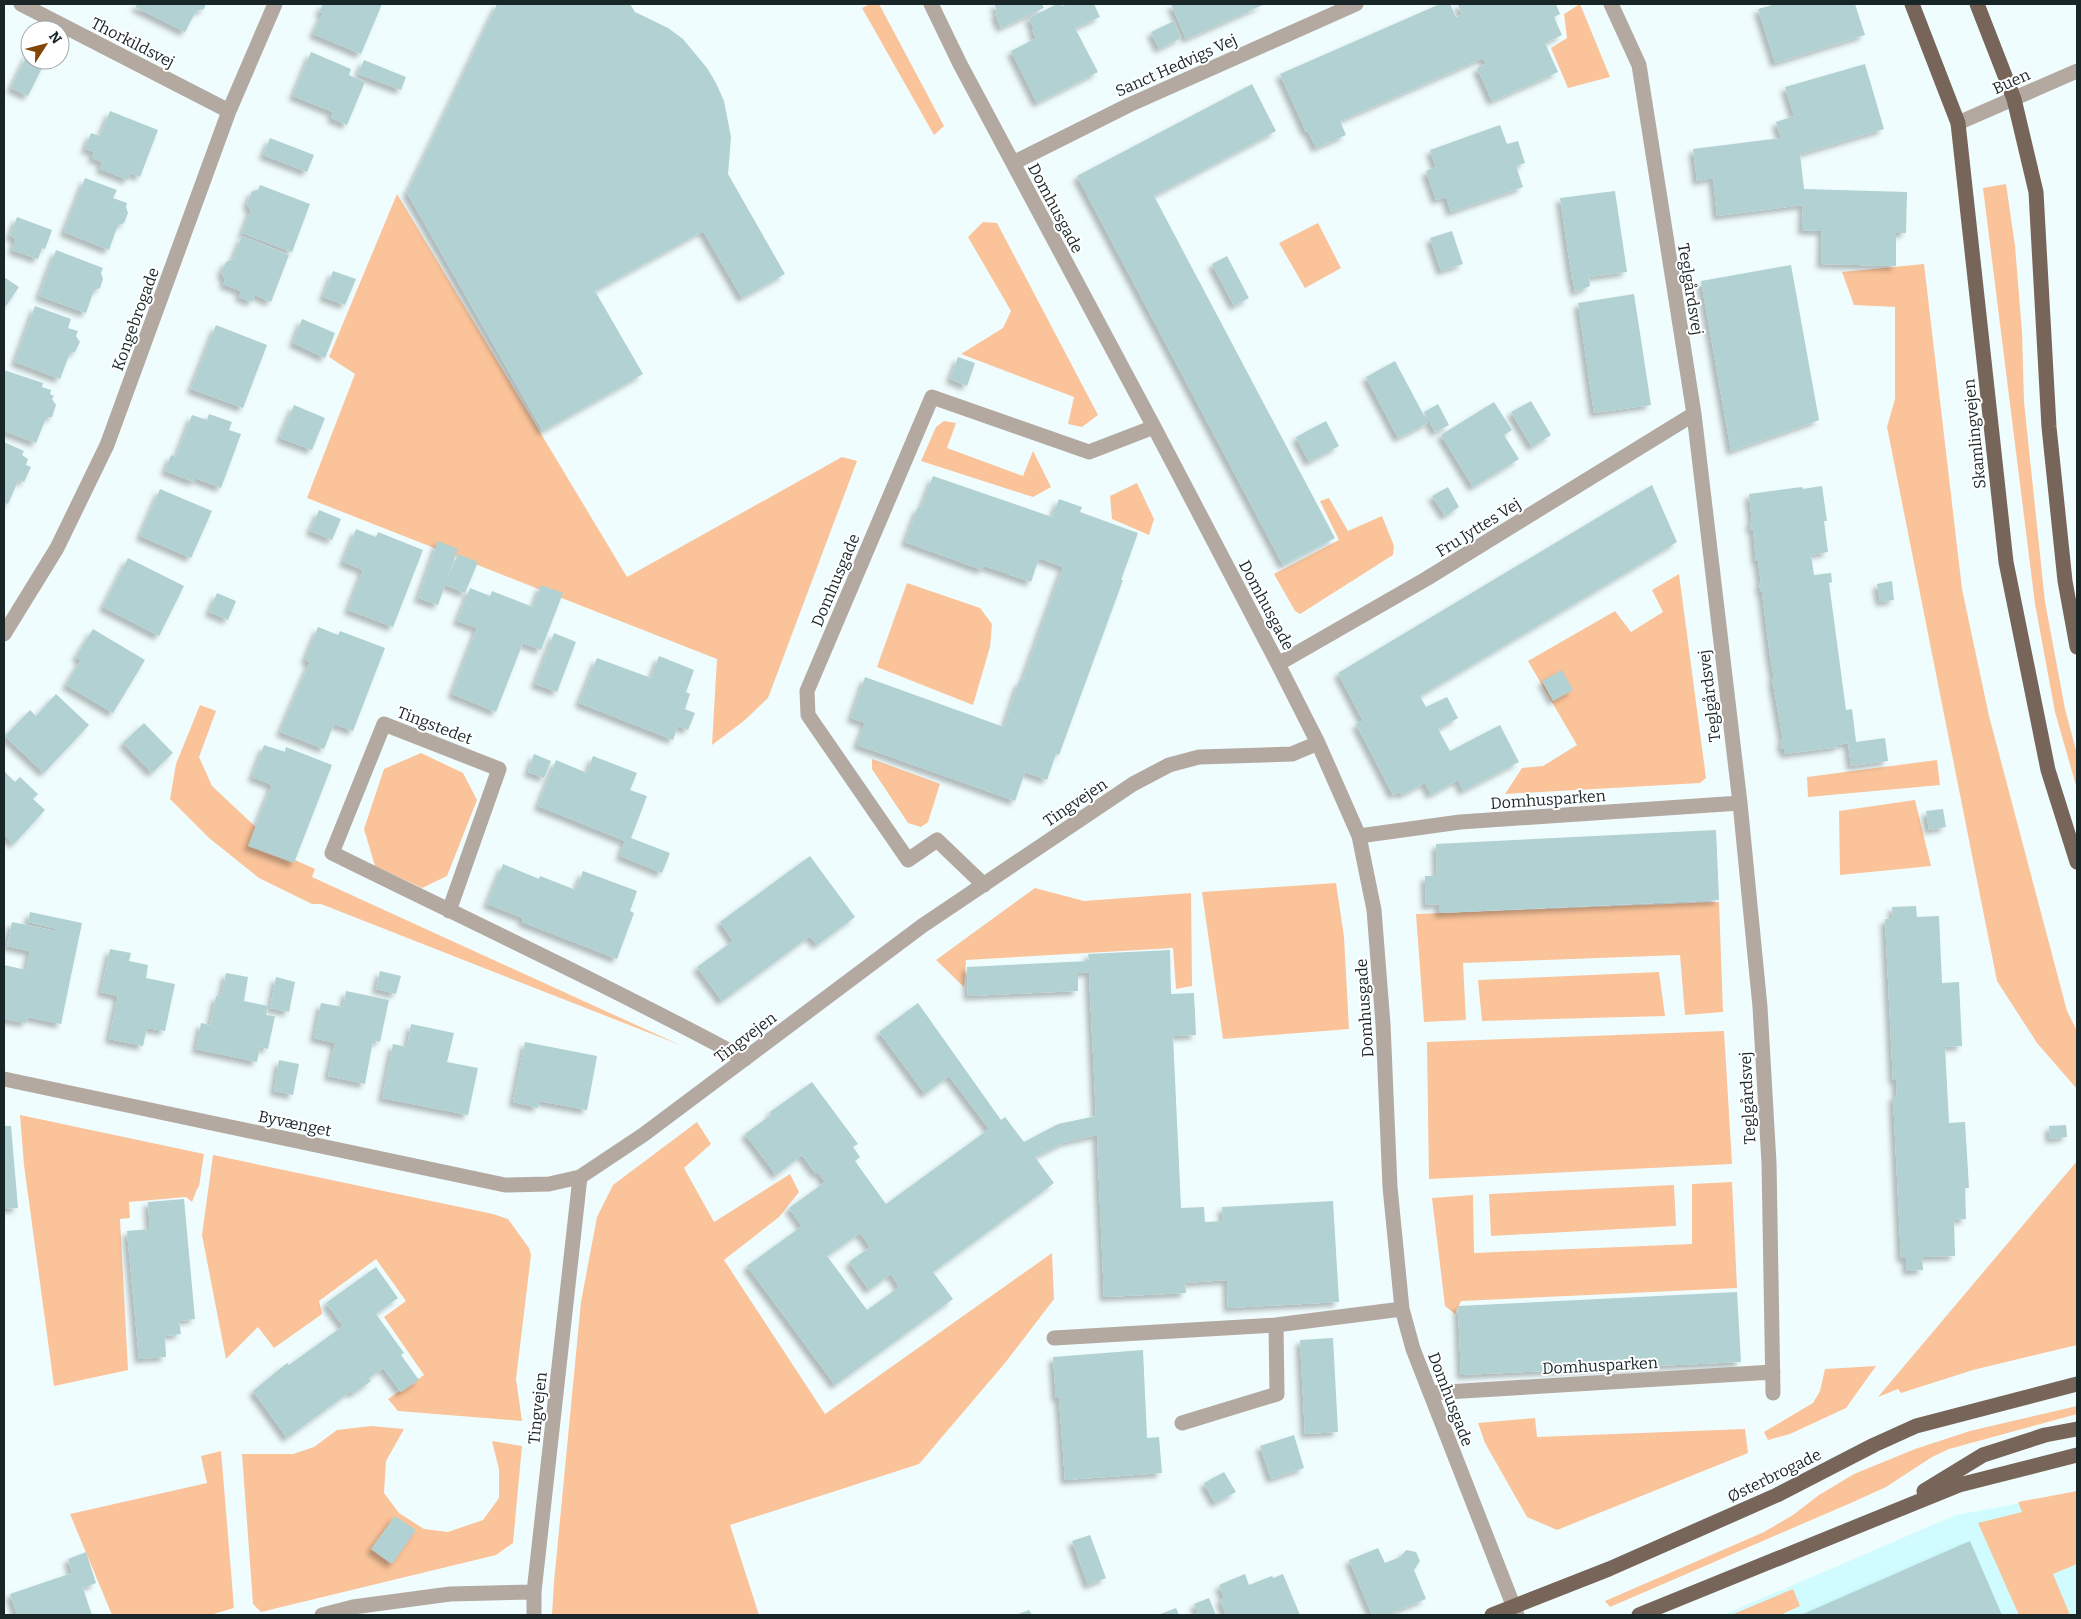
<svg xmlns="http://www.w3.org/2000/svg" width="2081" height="1619" viewBox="0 0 2081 1619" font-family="Bitter,serif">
<defs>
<filter id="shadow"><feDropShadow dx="-4.5" dy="4.5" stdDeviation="2.5" flood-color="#0004"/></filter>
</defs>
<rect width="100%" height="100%" fill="#f0fdfe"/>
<!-- built -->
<path fill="#d0fcff" d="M 2077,1493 L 2077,1615 L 1723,1615 L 1956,1515 Z"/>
<!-- green -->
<path fill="#fac39a" d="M 870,4 L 879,4 L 944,126 L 934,135 L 862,8 Z
M 1580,4 L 1610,77 L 1568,88 L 1551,48 L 1567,38 L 1564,14 Z
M 2006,184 L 2015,246 L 2022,332 L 2024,402 L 2045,602 L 2065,709 L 2077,754 L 2077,789 L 2055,712 L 2035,604 L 1983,188 Z
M 397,194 L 627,577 L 842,457 L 857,461 L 768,698 L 745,720 L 712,745 L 717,659 L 307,498 L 355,374 L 329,357 Z
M 983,222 L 997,223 L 1098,415 L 1082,427 L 1068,424 L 1074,397 L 961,354 L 1003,328 L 1011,311 L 968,237 Z
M 1318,223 L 1341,268 L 1305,288 L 1279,243 Z
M 1924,264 L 1962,589 L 1989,716 L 2067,1011 L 2077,1031 L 2077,1089 L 2037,1043 L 1997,981 L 1887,427 L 1895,399 L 1895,307 L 1854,305 L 1842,272 Z
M 944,421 L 956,423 L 947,448 L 1023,476 L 1033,451 L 1051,487 L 1033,497 L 921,461 L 936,427 Z
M 1137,483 L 1154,519 L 1149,535 L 1112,519 L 1110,496 Z
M 1329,498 L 1348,531 L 1382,516 L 1394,546 L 1393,555 L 1300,614 L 1295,611 L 1274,574 L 1339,540 L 1320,501 Z
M 1679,574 L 1706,778 L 1700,783 L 1505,794 L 1522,768 L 1543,766 L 1577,745 L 1528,661 L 1615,611 L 1631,632 L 1663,612 L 1652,590 Z
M 907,583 L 980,608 L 992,624 L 990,647 L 973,705 L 877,667 Z
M 200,705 L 216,711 L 199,757 L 212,786 L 294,863 L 295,860 L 315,869 L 312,877 L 680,1045 L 321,904 L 312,904 L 259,878 L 209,838 L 170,799 L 176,764 Z
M 421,753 L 463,773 L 477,800 L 447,876 L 422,888 L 375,866 L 364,829 L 384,769 Z
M 872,759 L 940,784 L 928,822 L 921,827 L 908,823 L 872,769 Z
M 1937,760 L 1940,785 L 1808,797 L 1807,777 Z
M 1915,800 L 1931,866 L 1840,875 L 1839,811 Z
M 1336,883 L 1344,937 L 1349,1029 L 1223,1039 L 1202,892 Z
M 1035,888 L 1084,901 L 1191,893 L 1192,986 L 1176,989 L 1173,948 L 966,960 L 964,987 L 936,960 Z
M 1719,902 L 1723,1012 L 1685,1015 L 1680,955 L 1463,963 L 1466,1020 L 1424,1022 L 1416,914 Z
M 1659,972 L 1665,1016 L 1482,1021 L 1478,980 Z
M 1724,1031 L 1732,1164 L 1429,1179 L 1427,1042 Z
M 20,1115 L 204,1154 L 199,1186 L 197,1189 L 192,1202 L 186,1197 L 129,1202 L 130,1218 L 120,1219 L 128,1370 L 54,1386 L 24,1165 Z
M 697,1122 L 711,1144 L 684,1168 L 714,1222 L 790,1174 L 799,1192 L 779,1217 L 724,1260 L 825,1414 L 1052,1253 L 1054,1299 L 1005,1363 L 919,1464 L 730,1525 L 759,1615 L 552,1615 L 554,1582 L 581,1302 L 597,1217 L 613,1185 Z
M 213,1155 L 493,1214 L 508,1219 L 529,1248 L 531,1255 L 516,1379 L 522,1421 L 398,1411 L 388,1399 L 424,1375 L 384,1317 L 406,1301 L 376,1259 L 319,1301 L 322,1314 L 274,1348 L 258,1327 L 226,1359 L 202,1235 Z
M 2077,1161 L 2077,1345 L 1973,1370 L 1901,1393 L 1898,1389 L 1878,1397 Z
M 1732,1182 L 1737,1288 L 1461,1301 L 1455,1314 L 1445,1306 L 1432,1198 L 1473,1195 L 1474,1253 L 1692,1244 L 1692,1184 Z
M 1674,1185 L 1676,1226 L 1491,1236 L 1489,1194 Z
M 1876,1366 L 1846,1408 L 1790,1434 L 1768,1440 L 1764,1432 L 1813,1403 L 1820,1391 L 1825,1369 Z
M 2077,1406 L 2077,1414 L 1949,1449 L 1932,1457 L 1886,1487 L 1853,1502 L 1610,1607 L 1605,1601 L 1764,1532 L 1793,1515 L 1819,1495 L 1854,1474 L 1915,1449 L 1970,1431 Z
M 1535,1418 L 1537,1437 L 1745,1429 L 1748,1453 L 1557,1530 L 1527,1517 L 1485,1443 L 1478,1423 Z
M 371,1426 L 404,1429 L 386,1461 L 384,1493 L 399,1513 L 424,1529 L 448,1532 L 483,1520 L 499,1498 L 499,1469 L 492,1441 L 522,1446 L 513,1543 L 496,1555 L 261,1612 L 253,1604 L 242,1454 L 293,1454 L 314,1447 L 337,1430 Z
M 221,1451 L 234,1608 L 210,1615 L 112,1615 L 70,1514 L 207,1483 L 201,1456 Z
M 2077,1491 L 2077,1564 L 2053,1574 L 2070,1615 L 2019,1615 L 1978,1523 L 2022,1512 L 2018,1502 Z
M 1793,1589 L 1800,1606 L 1780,1615 L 1731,1615 Z"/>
<!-- building -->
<path fill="#b1d1d3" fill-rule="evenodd" filter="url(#shadow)" d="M 134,4 L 206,4 L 204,9 L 196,11 L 185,32 L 135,7 L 137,5 Z
M 323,4 L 382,4 L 361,54 L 313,34 L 323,13 L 319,12 Z
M 497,4 L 630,4 L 635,12 L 668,28 L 683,39 L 707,68 L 716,83 L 724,101 L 731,137 L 728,174 L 785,274 L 742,298 L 703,231 L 595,291 L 643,374 L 543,431 L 407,193 Z
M 994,4 L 1042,4 L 1044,8 L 1001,28 L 995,14 L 998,13 Z
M 1057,4 L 1060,4 L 1062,6 L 1067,4 L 1094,4 L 1100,17 L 1075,28 L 1098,72 L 1037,103 L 1011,51 L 1036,38 L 1032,30 L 1034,29 L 1029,18 Z
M 1171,4 L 1265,4 L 1186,39 Z
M 1440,4 L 1450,4 L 1456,17 L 1462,15 L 1458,4 L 1556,4 L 1560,14 L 1554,17 L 1562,35 L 1545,43 L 1558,72 L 1492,101 L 1477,68 L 1486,64 L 1483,58 L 1340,121 L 1346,135 L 1316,148 L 1308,131 L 1306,132 L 1280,74 Z
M 1776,4 L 1855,4 L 1865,35 L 1775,63 L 1758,9 Z
M 1174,21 L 1181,38 L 1159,49 L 1151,32 Z
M 30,49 L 30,60 L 46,60 L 28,96 L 11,88 Z
M 311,52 L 351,69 L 349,75 L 365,82 L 347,125 L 331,118 L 333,112 L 293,96 Z
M 364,60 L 406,77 L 401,90 L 358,74 Z
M 1865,64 L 1884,129 L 1800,154 L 1804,189 L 1907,192 L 1906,233 L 1896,233 L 1896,266 L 1821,264 L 1822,231 L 1802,230 L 1803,205 L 1717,216 L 1713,178 L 1697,181 L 1693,149 L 1781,138 L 1776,122 L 1794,116 L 1785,87 Z
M 1252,84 L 1276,131 L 1154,196 L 1335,538 L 1283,565 L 1077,176 Z
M 110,111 L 158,130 L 140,177 L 131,173 L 128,180 L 100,169 L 102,162 L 92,158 L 94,152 L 85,149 L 91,133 L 100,136 Z
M 1500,125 L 1507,144 L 1518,141 L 1525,163 L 1516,166 L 1523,187 L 1451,212 L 1446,197 L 1436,200 L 1426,171 L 1436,167 L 1430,150 Z
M 270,138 L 314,155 L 307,172 L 263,155 Z
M 85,178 L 117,190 L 113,198 L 127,203 L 126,207 L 128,213 L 124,223 L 118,225 L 109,250 L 64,232 Z
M 260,185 L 310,204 L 292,252 L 242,233 L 251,210 L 247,204 L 252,191 L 258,190 Z
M 1615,191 L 1627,272 L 1589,277 L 1590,286 L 1575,292 L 1573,280 L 1572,279 L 1560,198 Z
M 17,217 L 52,230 L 45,249 L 42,248 L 38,259 L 12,250 L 16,239 L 10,236 Z
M 1452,231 L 1463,264 L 1441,271 L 1430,238 Z
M 242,236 L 289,255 L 271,302 L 255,295 L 252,302 L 239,297 L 241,291 L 223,284 L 225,280 L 221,272 L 226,262 L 233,259 Z
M 56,250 L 103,268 L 101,273 L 103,279 L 100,288 L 94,290 L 86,313 L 39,296 Z
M 1227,256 L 1249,298 L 1234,306 L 1212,264 Z
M 1791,265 L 1819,420 L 1731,451 L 1701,281 Z
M 333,271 L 356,279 L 345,305 L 323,297 Z
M 4,277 L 19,287 L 6,306 L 4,305 Z
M 1634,294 L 1651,405 L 1594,413 L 1578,303 Z
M 35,306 L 71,319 L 68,328 L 78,331 L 76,336 L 80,342 L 75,352 L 70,353 L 60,379 L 15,362 Z
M 302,319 L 335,333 L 325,358 L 293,343 Z
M 216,325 L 267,345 L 243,408 L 191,389 Z
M 958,357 L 975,363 L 967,386 L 950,379 Z
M 1395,361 L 1428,423 L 1398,438 L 1366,377 Z
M 4,370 L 43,383 L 42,387 L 51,390 L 50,394 L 54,396 L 52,399 L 56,405 L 52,417 L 46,418 L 36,443 L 4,431 Z
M 1531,401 L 1551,435 L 1532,447 L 1511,412 Z
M 1494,402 L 1512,430 L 1504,435 L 1519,459 L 1473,487 L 1441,435 Z
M 1438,404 L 1449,425 L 1435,432 L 1424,412 Z
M 294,405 L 325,418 L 312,450 L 280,438 Z
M 209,414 L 232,422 L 229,430 L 241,434 L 221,488 L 195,478 L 194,482 L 165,471 L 171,455 L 176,457 L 192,415 L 207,420 Z
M 1326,421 L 1339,446 L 1309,462 L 1296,437 Z
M 4,442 L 24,451 L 22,455 L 28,459 L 26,465 L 31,467 L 24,482 L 19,479 L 8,504 L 4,502 Z
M 933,476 L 1052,517 L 1059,499 L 1082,507 L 1080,512 L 1138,533 L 1121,580 L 1123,580 L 1059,755 L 1056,754 L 1047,780 L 1025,772 L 1015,801 L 857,745 L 865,723 L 851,718 L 865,677 L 1004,727 L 1019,681 L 1022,682 L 1063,567 L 1039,558 L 1031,582 L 984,566 L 982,570 L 905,542 L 918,507 L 921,508 Z
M 1652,485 L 1677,542 L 1420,696 L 1426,707 L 1447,697 L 1458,718 L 1438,729 L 1450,751 L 1500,725 L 1519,762 L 1463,791 L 1458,780 L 1431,795 L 1425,783 L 1402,795 L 1400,792 L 1393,795 L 1356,724 L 1363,721 L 1338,673 Z
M 1822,486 L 1827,521 L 1824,521 L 1828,552 L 1811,555 L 1814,575 L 1831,573 L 1832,582 L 1829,583 L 1846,710 L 1852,709 L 1856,742 L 1885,738 L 1888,761 L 1851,766 L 1848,743 L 1838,745 L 1838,747 L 1785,754 L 1784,749 L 1782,749 L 1781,741 L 1783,740 L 1772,678 L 1774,678 L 1770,656 L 1762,592 L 1761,592 L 1759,584 L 1761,583 L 1758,561 L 1756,561 L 1753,529 L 1751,530 L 1750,521 L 1752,521 L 1749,494 L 1802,487 L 1803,489 Z
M 1448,487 L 1459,507 L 1445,516 L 1432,496 Z
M 160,489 L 212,511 L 191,558 L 140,536 Z
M 319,510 L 341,519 L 332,540 L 310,531 Z
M 356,529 L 376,537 L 378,532 L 423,550 L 393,627 L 348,610 L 363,570 L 343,562 Z
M 438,541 L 458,549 L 446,582 L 458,554 L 478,562 L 465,593 L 445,585 L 438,605 L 418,598 Z
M 128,558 L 184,586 L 159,636 L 103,607 Z
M 1892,581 L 1894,600 L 1880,602 L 1877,584 Z
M 541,585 L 563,593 L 541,650 L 523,643 L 496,712 L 452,694 L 477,628 L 457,621 L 470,588 L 490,596 L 492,591 L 533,607 Z
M 217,593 L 236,601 L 228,620 L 209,612 Z
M 318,627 L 338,635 L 340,631 L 385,648 L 353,731 L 334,724 L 324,749 L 280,732 L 310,662 L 305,660 Z
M 93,629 L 145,660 L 113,713 L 66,685 L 81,660 L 76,657 Z
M 554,633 L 576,642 L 557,692 L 535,684 Z
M 659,656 L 694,670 L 686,692 L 690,694 L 685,709 L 695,713 L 688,730 L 678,726 L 673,740 L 579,703 L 597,658 L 651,678 Z
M 1562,670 L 1573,690 L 1553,701 L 1542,681 Z
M 56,694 L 89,725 L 44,773 L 5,736 L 30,710 L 36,716 Z
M 144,723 L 173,753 L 152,773 L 123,743 Z
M 264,745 L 285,752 L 286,747 L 332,765 L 294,863 L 248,846 L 272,785 L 252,777 Z
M 534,754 L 551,761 L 544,778 L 528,772 Z
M 593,756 L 637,773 L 630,790 L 647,796 L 631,838 L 670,853 L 662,873 L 620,856 L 625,841 L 538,806 L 556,760 L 587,773 Z
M 4,771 L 15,782 L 20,777 L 38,794 L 33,799 L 45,810 L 14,844 L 4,835 Z
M 1943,809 L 1946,827 L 1929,830 L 1926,811 Z
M 1716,830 L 1719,900 L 1439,913 L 1439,904 L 1426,905 L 1425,876 L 1437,876 L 1436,844 Z
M 810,856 L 855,917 L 817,945 L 810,936 L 722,1001 L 697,967 L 733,941 L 720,922 Z
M 503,864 L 539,879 L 540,876 L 576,890 L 583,871 L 637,891 L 630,911 L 634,913 L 617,959 L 522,922 L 523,918 L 487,904 Z
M 1916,906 L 1917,917 L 1939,916 L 1942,983 L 1959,982 L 1962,1046 L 1945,1047 L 1949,1123 L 1965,1122 L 1969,1188 L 1965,1188 L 1966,1219 L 1954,1220 L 1955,1256 L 1922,1257 L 1923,1270 L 1907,1271 L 1906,1258 L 1901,1258 L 1893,1096 L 1897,1096 L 1896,1080 L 1893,1080 L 1885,919 L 1893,918 L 1892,907 Z
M 30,912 L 82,923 L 61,1024 L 28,1017 L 26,1023 L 4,1019 L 4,965 L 26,970 L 30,951 L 7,946 L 12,922 L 56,931 L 57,929 L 28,922 Z
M 110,949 L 131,953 L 129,961 L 148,965 L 146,978 L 175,984 L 165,1031 L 147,1028 L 143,1046 L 109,1039 L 118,996 L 101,992 Z
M 1170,950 L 1171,994 L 1194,993 L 1196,1035 L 1173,1036 L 1181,1208 L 1204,1207 L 1205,1222 L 1223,1221 L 1222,1207 L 1333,1201 L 1339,1302 L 1228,1308 L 1227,1280 L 1185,1283 L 1186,1293 L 1104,1297 L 1097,1135 L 1065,1142 L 1035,1157 L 1054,1183 L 933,1272 L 953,1299 L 835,1385 L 747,1266 L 802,1226 L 789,1208 L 825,1182 L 818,1172 L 816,1174 L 802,1155 L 776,1175 L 745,1134 L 771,1115 L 770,1112 L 812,1082 L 858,1144 L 853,1147 L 860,1157 L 855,1161 L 886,1204 L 989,1129 L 949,1076 L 925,1094 L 879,1032 L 918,1003 L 1001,1120 L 1005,1117 L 1024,1142 L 1058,1124 L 1096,1116 L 1089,972 L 1078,973 L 1078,991 L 968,996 L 967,967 L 1089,961 L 1088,954 ZM 860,1233 L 870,1247 L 849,1262 L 869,1290 L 891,1274 L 899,1287 L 867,1310 L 827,1256 Z
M 380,971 L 401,976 L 396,994 L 376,989 Z
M 226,973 L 248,977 L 244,1001 L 268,1006 L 266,1015 L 275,1016 L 268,1049 L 260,1047 L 257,1062 L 196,1049 L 201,1023 L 210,1025 L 216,996 L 221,997 Z
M 276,977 L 295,982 L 289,1012 L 270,1008 Z
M 346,991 L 389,1000 L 380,1042 L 373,1040 L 365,1084 L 328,1076 L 335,1043 L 314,1038 L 321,1003 L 343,1007 Z
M 411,1024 L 454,1033 L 447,1062 L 478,1068 L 468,1115 L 382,1098 L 393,1044 L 407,1047 Z
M 525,1042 L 597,1056 L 587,1110 L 539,1101 L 538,1108 L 513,1102 Z
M 279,1060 L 299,1064 L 293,1095 L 274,1091 Z
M 2066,1125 L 2067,1137 L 2050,1139 L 2049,1126 Z
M 4,1126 L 11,1126 L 18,1208 L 4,1209 Z
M 184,1199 L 195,1319 L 179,1321 L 181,1334 L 165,1336 L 166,1357 L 139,1359 L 127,1231 L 150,1229 L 148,1202 Z
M 376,1267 L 398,1298 L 376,1314 L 404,1353 L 401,1355 L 419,1380 L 401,1392 L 383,1368 L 369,1378 L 371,1381 L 353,1394 L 351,1391 L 287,1438 L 253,1391 L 287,1363 L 289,1365 L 343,1326 L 326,1303 Z
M 1737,1292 L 1741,1362 L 1461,1375 L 1458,1306 Z
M 1333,1338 L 1338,1432 L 1305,1434 L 1300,1340 Z
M 1143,1350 L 1147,1438 L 1159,1437 L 1162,1473 L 1065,1480 L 1059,1398 L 1056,1398 L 1053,1357 Z
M 1294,1435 L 1304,1468 L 1271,1479 L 1260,1446 Z
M 1224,1472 L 1236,1492 L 1215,1503 L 1204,1483 Z
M 395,1516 L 416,1530 L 392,1564 L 371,1549 Z
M 1090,1535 L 1106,1578 L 1088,1585 L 1072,1541 Z
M 1970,1541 L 2002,1615 L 1801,1615 Z
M 1378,1548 L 1385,1563 L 1400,1557 L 1406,1550 L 1416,1552 L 1420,1561 L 1414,1570 L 1426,1599 L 1385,1615 L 1372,1615 L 1349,1560 Z
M 86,1552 L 96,1583 L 83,1588 L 92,1615 L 17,1615 L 10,1594 L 72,1573 L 68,1559 Z
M 1245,1574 L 1249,1585 L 1272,1576 L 1273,1578 L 1283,1574 L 1300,1615 L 1226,1615 L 1220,1600 L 1224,1598 L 1219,1585 Z
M 1209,1598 L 1216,1615 L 1192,1615 L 1198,1613 L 1194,1604 Z
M 1176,1608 L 1179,1615 L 1158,1615 Z
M 1029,1610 L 1032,1615 L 1016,1615 Z"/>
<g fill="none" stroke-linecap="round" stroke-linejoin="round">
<!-- minor -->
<path stroke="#b3a9a1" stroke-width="15" d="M 21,4 L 229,111
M 931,4 L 960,64 L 1154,427 L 1278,664 L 1318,743 L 1359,836 L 1374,910 L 1383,1024 L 1390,1187 L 1402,1309 L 1413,1349 L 1517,1615
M 1611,4 L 1639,65 L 1694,414 L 1740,803 L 1760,1007 L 1769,1163 L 1773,1393
M 1958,123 L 2077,71
M 1013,163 L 1129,105 L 1356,4
M 4,634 L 57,548 L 107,445 L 229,111 L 275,4
M 1278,664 L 1426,579 L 1694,414
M 1359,836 L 1460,822 L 1740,803
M 984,885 L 937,840 L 908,860 L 808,715 L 807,691 L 932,397 L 1089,452 L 1154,427
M 449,911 L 499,769 L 384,724 L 332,853 C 470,921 609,986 745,1059
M 4,1079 L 505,1185 L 549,1184 L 580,1177 L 643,1135 L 922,926 L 1133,784 L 1169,765 L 1199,757 L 1292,754 L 1318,743
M 1054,1338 L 1276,1325 L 1402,1309
M 1430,1393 L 1773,1372
M 1182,1423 L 1277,1394 L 1276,1325
M 322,1615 L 353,1607 L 450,1594 L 534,1592
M 534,1615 L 534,1592 L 580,1177"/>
<!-- major -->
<path stroke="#776559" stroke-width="15" d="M 1912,4 L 1958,123 L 2006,562 L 2048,770 L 2077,862
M 1977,4 L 2014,99 L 2036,192 L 2049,427 L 2065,581 L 2077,647
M 1924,1491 L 1983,1455 L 2045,1435 L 2077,1429
M 1492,1615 L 1609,1569 L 1777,1495 L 1874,1445 L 1916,1426 L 2077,1384
M 1639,1615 L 1959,1485 L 2077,1455"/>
</g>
<g text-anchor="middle" stroke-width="4" stroke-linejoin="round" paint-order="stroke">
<!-- street labels -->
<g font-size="16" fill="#192627" stroke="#fff">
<text transform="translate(133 42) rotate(27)" y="6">Thorkildsvej</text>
<text transform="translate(1176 65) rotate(-24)" y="6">Sanct Hedvigs Vej</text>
<text transform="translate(2011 81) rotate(-24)" y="6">Buen</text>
<text transform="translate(1056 208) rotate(62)" y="6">Domhusgade</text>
<text transform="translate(1691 289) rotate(81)" y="6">Teglgårdsvej</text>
<text transform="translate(135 319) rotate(-70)" y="6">Kongebrogade</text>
<text transform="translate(1974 434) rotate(-96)" y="6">Skamlingvejen</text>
<text transform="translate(1478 527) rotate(-32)" y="6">Fru Jyttes Vej</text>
<text transform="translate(835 580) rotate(-67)" y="6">Domhusgade</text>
<text transform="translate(1267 605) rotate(62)" y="6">Domhusgade</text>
<text transform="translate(1709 696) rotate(-97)" y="6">Teglgårdsvej</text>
<text transform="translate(435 725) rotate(21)" y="6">Tingstedet</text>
<text transform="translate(1548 799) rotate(-4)" y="6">Domhusparken</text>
<text transform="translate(1075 802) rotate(-34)" y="6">Tingvejen</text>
<text transform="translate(1364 1008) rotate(-94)" y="6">Domhusgade</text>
<text transform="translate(745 1037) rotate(-37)" y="6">Tingvejen</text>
<text transform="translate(1747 1098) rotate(-93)" y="6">Teglgårdsvej</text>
<text transform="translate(295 1123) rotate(12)" y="6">Byvænget</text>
<text transform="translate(1600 1365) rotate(-3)" y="6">Domhusparken</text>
<text transform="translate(1451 1399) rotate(69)" y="6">Domhusgade</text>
<text transform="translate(537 1408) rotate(-84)" y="6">Tingvejen</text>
<text transform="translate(1774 1475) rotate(-26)" y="6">Østerbrogade</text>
</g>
</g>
<!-- border -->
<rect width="2081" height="1619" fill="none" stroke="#192627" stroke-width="10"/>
<!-- north arrow -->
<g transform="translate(45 45) rotate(54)"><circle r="24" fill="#ffffff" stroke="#a3a8a9"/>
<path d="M0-4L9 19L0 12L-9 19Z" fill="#844605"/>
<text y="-8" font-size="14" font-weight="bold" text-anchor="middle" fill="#192627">N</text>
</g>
</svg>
